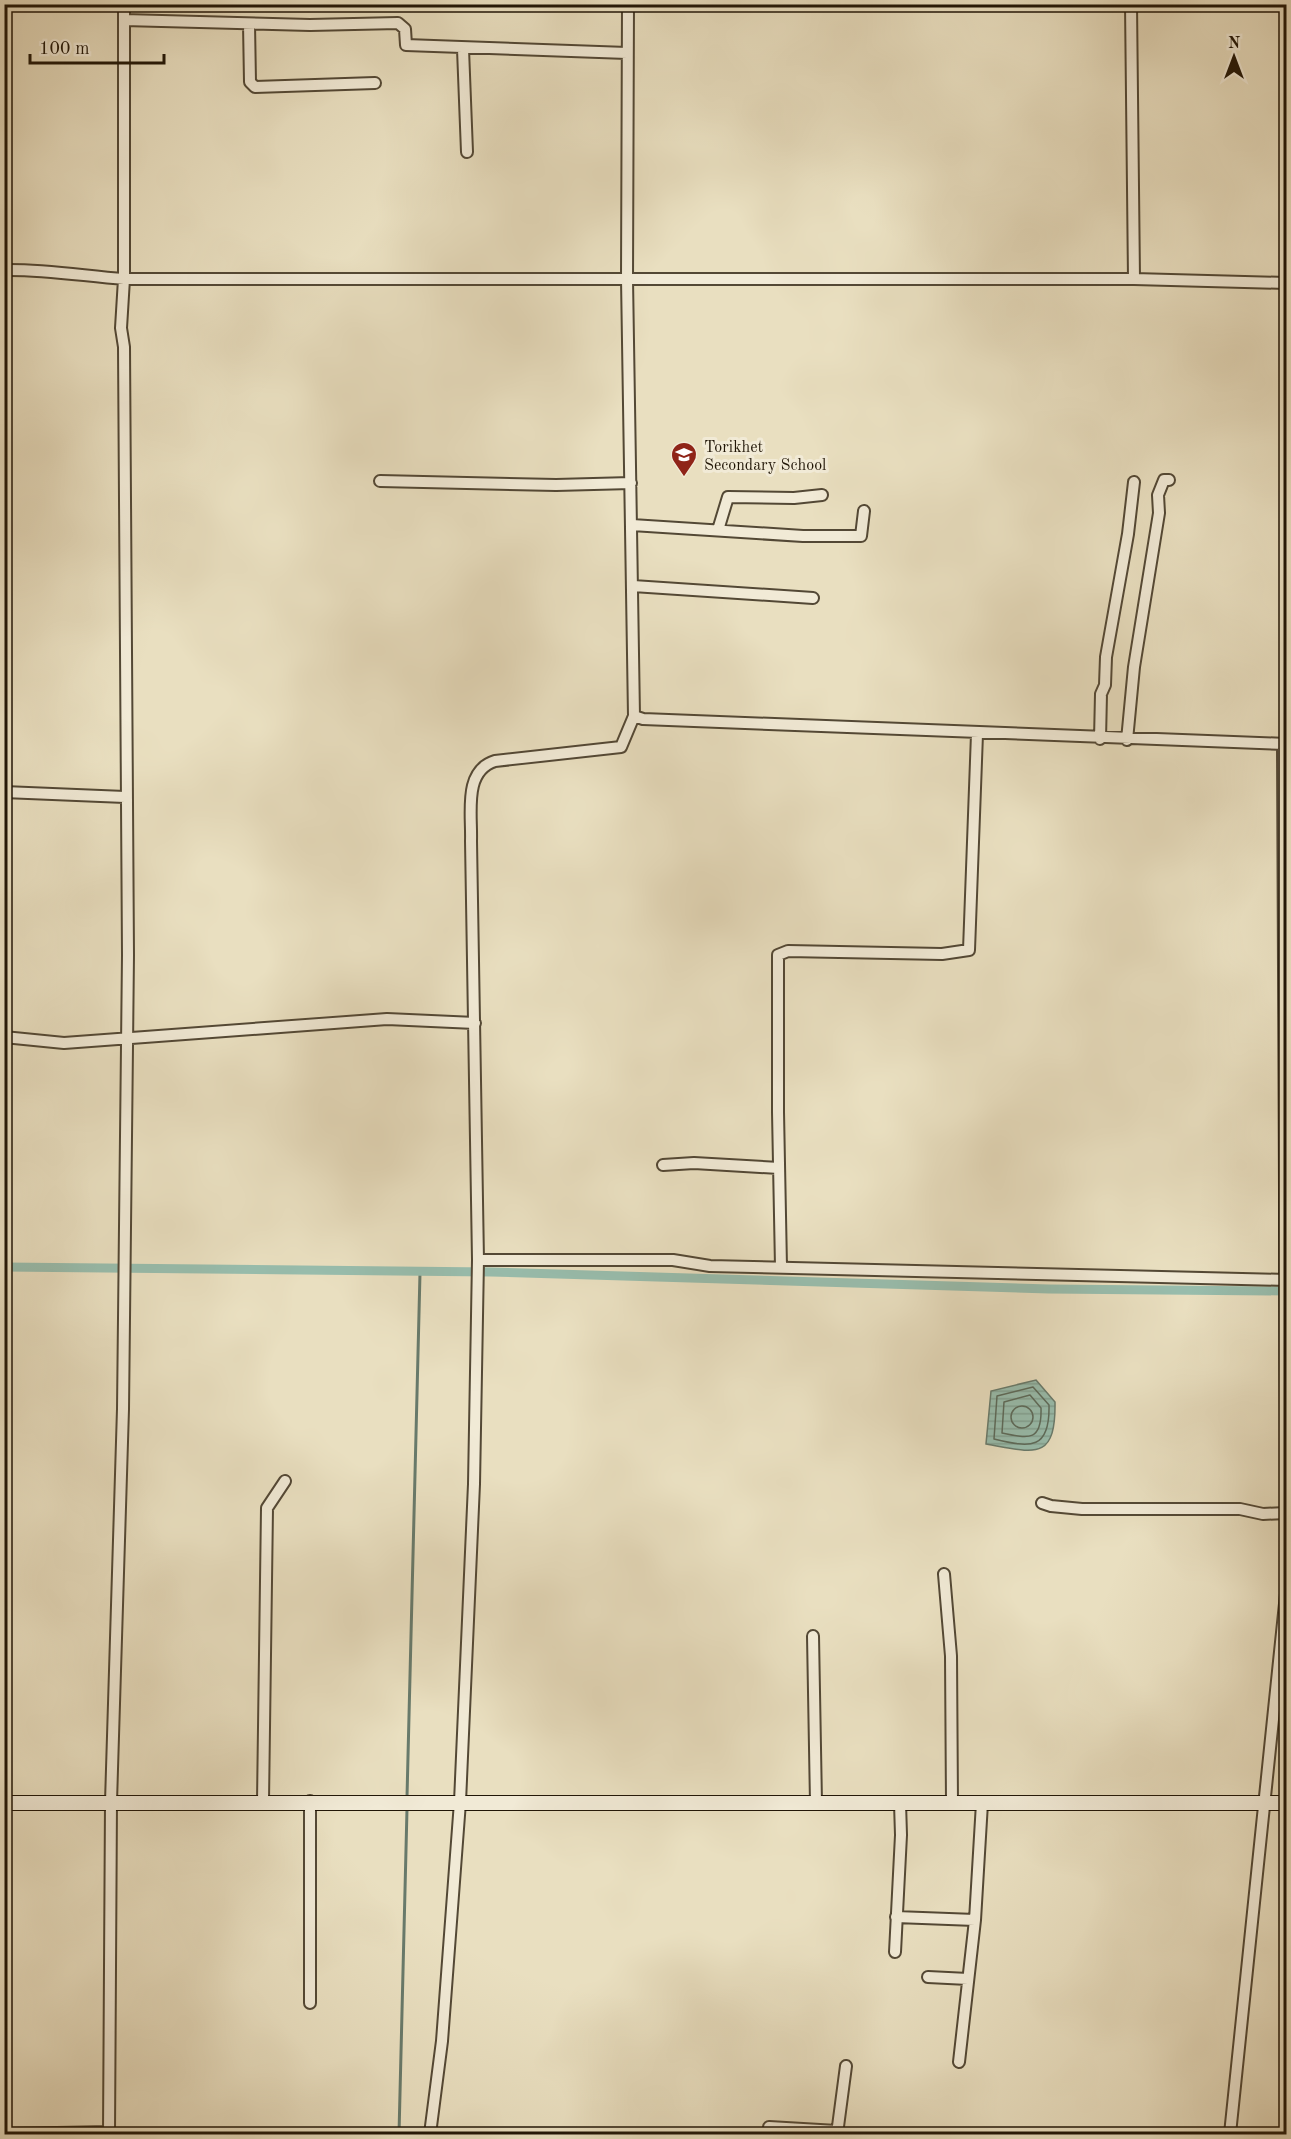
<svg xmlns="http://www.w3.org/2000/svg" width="1291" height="2139" viewBox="0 0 1291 2139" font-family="'Old Standard TT',serif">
<defs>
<pattern id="water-rules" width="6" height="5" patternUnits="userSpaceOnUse" patternTransform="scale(1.5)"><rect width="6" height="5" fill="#98bdad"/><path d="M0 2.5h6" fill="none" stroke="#83a293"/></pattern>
</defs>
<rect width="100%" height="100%" fill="#e9dfc0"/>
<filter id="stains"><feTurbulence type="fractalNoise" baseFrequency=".00333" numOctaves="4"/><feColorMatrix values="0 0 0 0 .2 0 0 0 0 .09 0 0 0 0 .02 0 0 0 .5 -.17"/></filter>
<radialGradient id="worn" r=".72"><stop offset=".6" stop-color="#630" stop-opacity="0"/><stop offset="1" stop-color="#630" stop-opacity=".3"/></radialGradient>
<!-- water -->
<path fill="url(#water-rules)" stroke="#687a6b" stroke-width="1.5" d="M 1036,1380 L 1055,1402 C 1056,1463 1033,1452 986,1444 L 991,1391 Z"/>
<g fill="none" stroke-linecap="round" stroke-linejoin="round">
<!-- shore -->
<path stroke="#5c6a5a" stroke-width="1.5" d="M 1033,1387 L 1049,1405 C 1050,1450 1031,1448 994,1439 L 997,1396 Z
M 1030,1395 L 1041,1408 C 1042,1441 1030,1439 1002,1433 L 1004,1402 Z
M1011 1417a11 11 0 1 1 22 0a11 11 0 1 1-22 0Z"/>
<!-- stream -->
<path stroke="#687a6b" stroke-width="3" d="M 407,1797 L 420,1273
M 399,2134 L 407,1809"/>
<!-- canal -->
<path stroke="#98bdad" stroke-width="9" d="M 4,1267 L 491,1272 L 1049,1289 L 1286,1291"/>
<defs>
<path id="street" d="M 628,4 L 627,279 L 634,716 L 643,719 L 1286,744
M 1131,4 L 1134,279
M 124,20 L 310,25 L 398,23 L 405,29 L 406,45 L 627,53
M 249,24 L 250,82 L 255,87 L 375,83
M 463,49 L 467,152
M 4,270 C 44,269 84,276 124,279 L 1134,279 L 1286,283
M 380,481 L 556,485 L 631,483
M 632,525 L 803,536 L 861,536 L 864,511
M 718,530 L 728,497 L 794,498 L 822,495
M 633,586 L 813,598
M 1100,739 L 1101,694 L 1105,685 L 1106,657 L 1128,534 L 1134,482
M 1127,740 L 1134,667 L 1159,513 L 1158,495 L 1164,480 L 1169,480
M 1283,744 L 1286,1411
M 4,792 L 125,797
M 4,1037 L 64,1043 L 387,1019 L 475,1023
M 663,1165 L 694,1163 L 779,1168
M 478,1260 L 673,1260 L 710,1266 L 1286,1280
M 781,1267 L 778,1112 L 778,955 L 788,951 L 942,954 L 969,950 L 977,734
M 1042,1503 L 1051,1506 L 1082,1509 L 1240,1509 L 1263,1514 L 1286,1513
M 944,1574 L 951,1656 L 952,1803
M 813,1636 L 816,1803
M 263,1801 L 267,1508 L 285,1481
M 310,1801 L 310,2003
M 896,1917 L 975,1920
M 895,1952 L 901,1835 L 900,1803
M 928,1977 L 968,1979
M 959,2062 L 975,1920 L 982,1803
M 769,2127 L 837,2131
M 4,2134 L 109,2132
M 109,2134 L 111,1802 L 123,1409 L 128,955 L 124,347 L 121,328 L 124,279 L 124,4
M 430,2134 L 442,2041 L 460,1802 L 474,1484 L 478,1260 L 471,841 C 472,813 463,771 495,761 L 621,747 L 634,716
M 837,2134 L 846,2066
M 1230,2134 L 1286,1594"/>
<path id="secondary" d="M 4,1803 L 1286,1803"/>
</defs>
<!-- street casing -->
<use href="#street" stroke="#534835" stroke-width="14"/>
<!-- secondary casing -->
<use href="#secondary" stroke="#211607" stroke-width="16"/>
<!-- street -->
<use href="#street" stroke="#f1ead6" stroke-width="10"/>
<!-- secondary -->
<use href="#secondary" stroke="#f1ead6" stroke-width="14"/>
</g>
<!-- icons -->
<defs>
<symbol id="school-pin" viewBox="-11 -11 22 30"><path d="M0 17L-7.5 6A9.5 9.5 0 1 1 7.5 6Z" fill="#8f2418" stroke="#f1ead6"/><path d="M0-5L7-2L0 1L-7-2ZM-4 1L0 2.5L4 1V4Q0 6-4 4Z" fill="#fff"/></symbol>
</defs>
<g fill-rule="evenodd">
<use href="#school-pin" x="669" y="440" width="30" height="40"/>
</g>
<g text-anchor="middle" stroke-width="6" stroke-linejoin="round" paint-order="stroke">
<!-- poi labels -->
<g font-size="16" fill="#211607" stroke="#f1ead6" text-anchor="start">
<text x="704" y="452">Torikhet<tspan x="704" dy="18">Secondary School</tspan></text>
</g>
</g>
<!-- margin -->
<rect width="1291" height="2139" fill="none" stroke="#e9dfc0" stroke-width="24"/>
<rect x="6" y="6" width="1279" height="2127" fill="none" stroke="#211607" stroke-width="3"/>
<rect x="12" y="12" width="1267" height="2115" fill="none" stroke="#211607" stroke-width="1.5"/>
<!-- north arrow -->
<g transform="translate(1234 57)" stroke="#f1ead6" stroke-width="4.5" paint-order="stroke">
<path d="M0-4.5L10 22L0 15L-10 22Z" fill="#211607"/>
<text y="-9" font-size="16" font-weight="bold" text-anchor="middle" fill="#211607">N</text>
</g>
<!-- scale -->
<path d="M30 54v9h134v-9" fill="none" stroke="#211607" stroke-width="3"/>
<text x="39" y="54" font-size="18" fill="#211607" stroke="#f1ead6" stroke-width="4.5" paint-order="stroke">100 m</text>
<rect width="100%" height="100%" filter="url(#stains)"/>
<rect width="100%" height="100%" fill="url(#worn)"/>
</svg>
